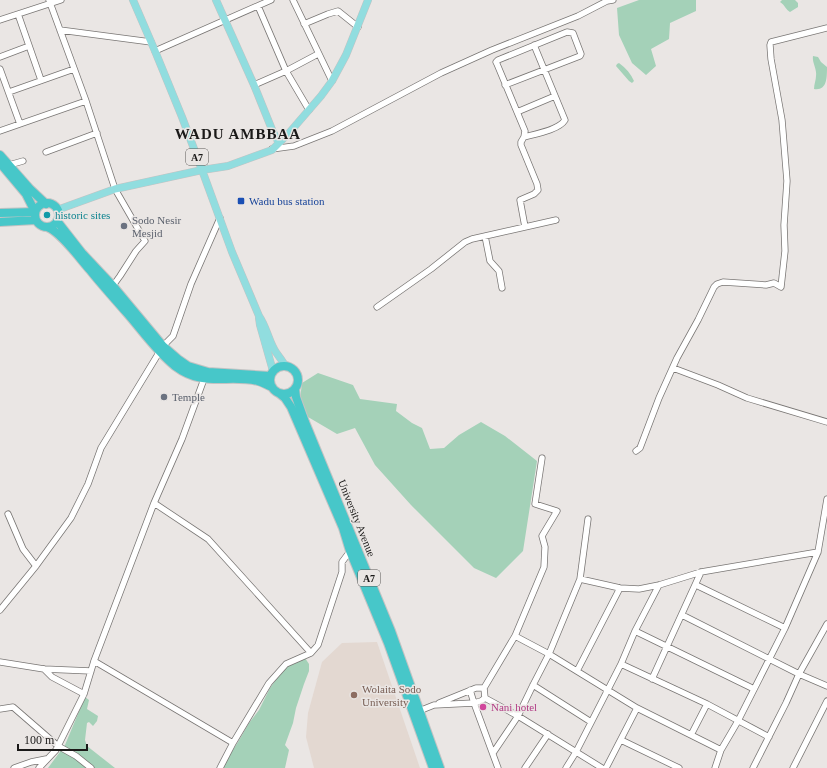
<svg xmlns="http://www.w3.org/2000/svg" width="827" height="768" viewBox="0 0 827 768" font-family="'Times New Roman',serif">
<rect width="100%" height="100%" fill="#eae6e4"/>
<!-- built -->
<path fill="#e3d8d1" d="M 377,642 L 420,768 L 314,768 L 306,737 L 308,713 L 322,662 L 342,643 Z"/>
<!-- green -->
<path fill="#a4d1b8" d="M 639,0 L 696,0 L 696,11 L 670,23 L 669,39 L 651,49 L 656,66 L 646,75 L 632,63 L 619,35 L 617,8 Z
M 782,0 L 795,0 L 798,3 L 798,7 L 790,12 C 786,10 785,5 780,2 Z
M 813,56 L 818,57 L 821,62 L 827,67 C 827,78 827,91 814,89 C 814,84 816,80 816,76 C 817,68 812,63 813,56 Z
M 619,63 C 626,68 631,74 634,81 L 632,83 L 629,81 L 616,66 L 617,64 Z
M 318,373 L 353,385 L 360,399 L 397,404 L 396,411 L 412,423 L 422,428 L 430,449 L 444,448 L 459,435 L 481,422 L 505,436 L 537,461 L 523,551 L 496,578 L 474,568 L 411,505 L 375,465 L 355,428 L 337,434 L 308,417 L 300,399 L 302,383 Z
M 305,658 L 309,664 L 309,671 L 304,684 L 296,708 L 293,723 L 285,745 L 289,750 L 285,768 L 221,768 L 238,742 L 249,723 L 259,710 L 270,688 L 285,667 Z
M 85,697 L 89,700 L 87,709 L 98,716 L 97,721 L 93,726 L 89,722 L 87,723 L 85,740 L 87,746 L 115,768 L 48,768 L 65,745 Z"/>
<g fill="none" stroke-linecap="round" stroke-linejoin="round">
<defs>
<path id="minor" d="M 49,0 L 86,101 L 115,189 L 145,241 L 136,251 L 120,276 L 112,287
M 293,0 L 332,81
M 258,6 L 286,71 L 309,110
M 18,14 L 41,80
M 0,20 L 61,0
M 304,24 L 328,14 L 338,11 L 358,27
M 60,30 L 151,42
M 155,51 L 271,0
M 0,57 L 29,46
M 0,69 L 20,124
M 254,85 L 286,71 L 318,54
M 505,85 L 580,56 L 581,54 L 573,33 L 567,32 L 498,60 L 496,62 L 497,64 L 525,131 L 524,137 L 521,142 L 521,145 L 537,184 L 538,190 L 534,194 L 520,200 L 525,227
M 9,92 L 74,69
M 517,112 L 555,96
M 0,131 L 86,101
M 524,137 C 535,134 559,130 565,120 L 534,45
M 272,149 L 294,146 L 332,131 L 441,73 L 492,50 L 578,16 L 607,1 L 613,0
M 46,152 L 97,133
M 9,165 L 23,161
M 485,236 L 490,261 L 499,271 L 502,288
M 377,307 L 431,269 L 465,242 L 472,239 L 556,220
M 673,368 L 718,385 L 747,398 L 827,422
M 636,451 L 640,448 L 659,398 L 677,358 L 698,320 L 714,287 L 717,284 L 723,282 L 766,285 L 774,283 L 781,287 L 785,251 L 784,225 L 787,181 L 782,120 L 771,59 L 770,45 L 771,42 L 827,28
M 154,503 L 208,539 L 311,653
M 8,514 L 23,549 L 36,566
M 580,579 L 588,519
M 696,585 L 785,628
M 0,610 L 36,566 L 71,518 L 88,484 L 101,448 L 163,346 L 173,336 L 191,284 L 220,218
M 682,615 L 799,674 L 827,686
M 635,631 L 754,689
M 515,636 L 549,654 L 637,708 L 721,750 L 715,768
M 94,661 L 233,743
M 0,662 L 44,669 L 91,671
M 621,664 L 707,704 L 769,737
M 44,669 L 52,677 L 84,694
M 577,671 L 620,588
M 652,679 L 701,572
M 533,685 L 591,722
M 484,688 L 515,636 L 544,567 L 545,547 L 542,536 L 557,511 L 535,504 L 542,458
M 485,698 L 518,716 L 602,768
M 439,703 L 476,688 L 484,688 L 485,698 L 481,701 L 474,703 L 470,690
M 0,709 L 13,707 L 58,746 L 76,756 L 91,768
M 419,711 L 434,705 L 474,703 L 498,768
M 691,735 L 707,704
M 621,740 L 679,768
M 721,750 L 738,721 L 785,628 L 818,552 L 827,499
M 493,753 L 518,716 L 533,685 L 549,654 L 580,579 L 620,588 L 639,589 L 659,585 L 701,572 L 818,552
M 14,768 L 31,762 L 46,759
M 39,768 L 56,750 L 84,694 L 94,661 L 154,503 L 182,439 L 204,379
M 220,768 L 233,743 L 269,683 L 286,664 L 311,653 L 318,645 L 342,572 L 342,562 L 351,550
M 525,768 L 548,734
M 566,768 L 576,752 L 621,664 L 635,631 L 659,585
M 606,768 L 637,708
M 753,768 L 786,703 L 799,674 L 827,624
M 793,768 L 827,701"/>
<path id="major" d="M 133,0 L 155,51 L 182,117 L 202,170 L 232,252 L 259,316 C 266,326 268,338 274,349 C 277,355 282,359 285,366
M 216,0 L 254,85 L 273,132 L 279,143
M 57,210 L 115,189 L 202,170 L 228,166 L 272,150 L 289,133 L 321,96 L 332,81 L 346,55 L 368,0
M 259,318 L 260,325 L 273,371"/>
<path id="highway" d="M 0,155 L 30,189 L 46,204
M 0,163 L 26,194 L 35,212 L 0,213
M35 215a12 12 0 1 1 24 0a12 12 0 1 1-24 0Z
M 57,221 L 82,253 L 113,286 L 163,346 L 178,359 L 188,366 L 208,372 L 270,376
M 0,222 L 36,220
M 47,227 C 61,232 80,259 90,270 C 101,284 114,298 126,312 C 142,330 156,351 175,366 C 204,388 227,374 258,381 C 262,382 267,385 272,387
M270 380a14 14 0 1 1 28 0a14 14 0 1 1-28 0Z
M 295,389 L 296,397 L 305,422 L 391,631 L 440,768
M 280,394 L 285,398 L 291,407 L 343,528 L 350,551 L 388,643 L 433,768"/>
</defs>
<!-- minor casing -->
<use href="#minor" stroke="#797674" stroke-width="7"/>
<!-- major casing -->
<use href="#major" stroke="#c3c3c3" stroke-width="8"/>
<!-- highway casing -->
<use href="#highway" stroke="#c3c3c3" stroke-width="10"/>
<!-- minor -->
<use href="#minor" stroke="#fff" stroke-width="5.5"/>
<!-- major -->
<use href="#major" stroke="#91dddf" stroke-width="7"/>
<!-- highway -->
<use href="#highway" stroke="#47c7c9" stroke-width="8"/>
</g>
<!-- markers -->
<rect fill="#1a4fb4" stroke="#eae6e4" stroke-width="1.5" x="237" y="197" width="8" height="8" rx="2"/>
<circle fill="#0f9aa8" stroke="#eae6e4" stroke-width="1.5" cx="47" cy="215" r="4"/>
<g fill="#6b7280" stroke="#eae6e4" stroke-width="1.5">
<circle cx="124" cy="226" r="4"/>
<circle cx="164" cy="397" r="4"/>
</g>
<circle fill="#8d6e63" stroke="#eae6e4" stroke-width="1.5" cx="354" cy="695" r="4"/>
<circle fill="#d1479c" stroke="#eae6e4" stroke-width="1.5" cx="483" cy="707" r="4"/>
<g text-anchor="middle" stroke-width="3" stroke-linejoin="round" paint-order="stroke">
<!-- shield labels -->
<g fill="#eae6e4" stroke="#585655" stroke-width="1">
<rect x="186" y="149" width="22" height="16" rx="3"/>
<rect x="358" y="570" width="22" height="16" rx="3"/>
</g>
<g font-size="10" font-weight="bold" fill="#1a1918">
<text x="197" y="161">A7</text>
<text x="369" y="582">A7</text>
</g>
<!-- transit labels -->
<g font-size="11" fill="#164399" stroke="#eae6e4" text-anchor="start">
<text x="249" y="205">Wadu bus station</text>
</g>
<!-- culture labels -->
<g font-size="11" fill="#0d838f" stroke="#eae6e4" text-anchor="start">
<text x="55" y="219">historic sites</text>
</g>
<!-- worship labels -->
<g font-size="11" fill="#5b616d" stroke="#eae6e4" text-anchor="start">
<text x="132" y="224">Sodo Nesir<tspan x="132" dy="13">Mesjid</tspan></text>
<text x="172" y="401">Temple</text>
</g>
<!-- street labels -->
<g font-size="11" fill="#1a1918" stroke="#eae6e4">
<text transform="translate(357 518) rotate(68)" y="4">University Avenue</text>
</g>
<!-- education labels -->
<g font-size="11" fill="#785e54" stroke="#eae6e4" text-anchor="start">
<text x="362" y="693">Wolaita Sodo<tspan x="362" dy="13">University</tspan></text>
</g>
<!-- hotel labels -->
<g font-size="11" fill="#b23c85" stroke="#eae6e4" text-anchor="start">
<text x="491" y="711">Nani hotel</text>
</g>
<!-- district labels -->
<g font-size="15" font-weight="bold" letter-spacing="1" fill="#1a1918" stroke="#eae6e4">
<text x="238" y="139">WADU AMBBAA</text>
</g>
</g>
<!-- scale -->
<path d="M18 744v6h69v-6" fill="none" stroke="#1a1918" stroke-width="2"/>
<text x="24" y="744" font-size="12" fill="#1a1918" stroke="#eae6e4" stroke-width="3" paint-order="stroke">100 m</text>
</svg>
